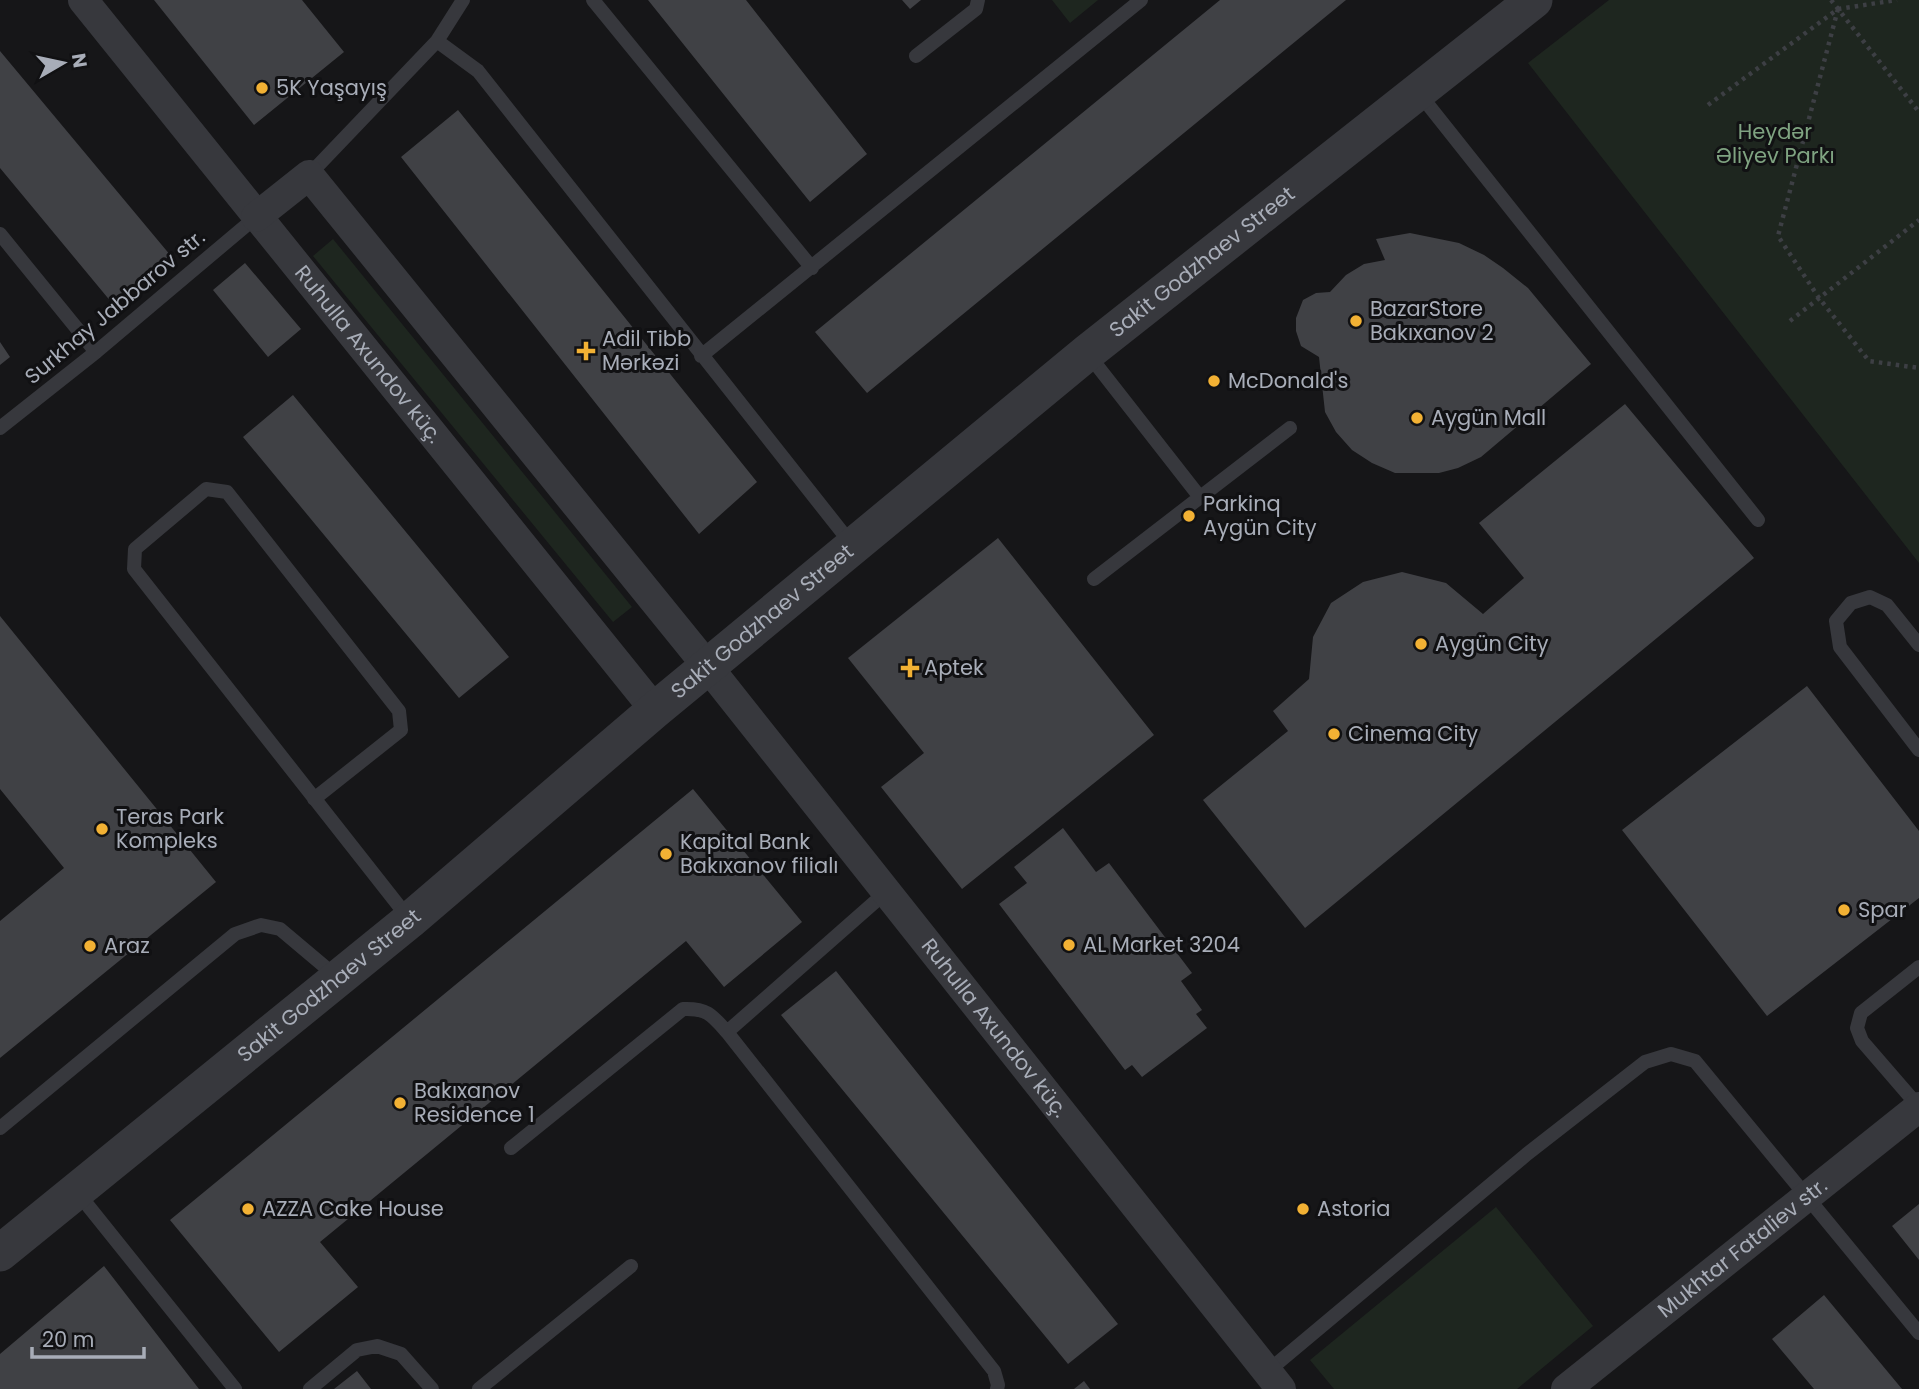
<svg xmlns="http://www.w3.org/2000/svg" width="1919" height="1389" viewBox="0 0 1919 1389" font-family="Poppins,sans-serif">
<rect width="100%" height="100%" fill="#161618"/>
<!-- green -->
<path fill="#1e261f" d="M 1052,0 L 1098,0 L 1070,23 Z
M 1609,0 L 1919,0 L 1919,563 L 1528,63 Z
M 333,239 L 632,607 L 613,622 L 313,256 Z
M 1496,1207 L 1593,1326 L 1517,1389 L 1334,1389 L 1310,1360 Z"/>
<!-- building -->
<path fill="#404145" d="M 154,0 L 302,0 L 344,52 L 254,125 Z
M 648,0 L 746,0 L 867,154 L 810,202 Z
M 902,0 L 921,0 L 910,9 Z
M 1220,0 L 1346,0 L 867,393 L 815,332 Z
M 0,51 L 171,256 L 112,303 L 0,168 Z
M 458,110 L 757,482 L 699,534 L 401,157 Z
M 1410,233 L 1459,243 L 1484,255 L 1503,268 L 1528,288 L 1591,364 L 1481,457 L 1458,468 L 1439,473 L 1395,473 L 1372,463 L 1352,450 L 1336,432 L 1325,412 L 1319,357 L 1301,346 L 1296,331 L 1296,318 L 1303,300 L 1316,293 L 1330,292 L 1346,275 L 1364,264 L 1385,260 L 1376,239 Z
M 245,263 L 301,329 L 268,357 L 213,290 Z
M 0,342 L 10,357 L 0,365 Z
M 293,395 L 509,657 L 459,698 L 243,437 Z
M 1625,404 L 1754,558 L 1305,928 L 1203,800 L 1288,731 L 1273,711 L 1309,679 L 1313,637 L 1331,603 L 1363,582 L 1402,572 L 1446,583 L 1483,614 L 1524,578 L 1479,523 Z
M 998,538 L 1154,735 L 962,889 L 881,787 L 924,753 L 848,658 Z
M 0,616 L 216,882 L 0,1058 L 0,921 L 64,868 L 0,789 Z
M 1807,686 L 1919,831 L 1919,898 L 1767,1016 L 1622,830 Z
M 693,789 L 802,922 L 724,987 L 686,941 L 320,1242 L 358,1287 L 279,1352 L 170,1220 Z
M 1063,828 L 1096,872 L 1109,863 L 1192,973 L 1181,981 L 1202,1010 L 1196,1014 L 1207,1028 L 1142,1077 L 1132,1065 L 1125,1070 L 999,904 L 1027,883 L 1014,867 Z
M 836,971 L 1118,1324 L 1068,1364 L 781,1015 Z
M 1919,1204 L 1919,1260 L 1892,1226 Z
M 104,1266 L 199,1389 L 0,1389 L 0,1354 Z
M 1824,1295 L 1902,1389 L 1814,1389 L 1772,1339 Z
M 357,1371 L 371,1389 L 334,1389 Z
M 1084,1381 L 1090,1389 L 1074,1389 Z"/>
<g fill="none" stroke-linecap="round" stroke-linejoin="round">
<!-- path -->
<path stroke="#3d3f44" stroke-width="4.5" stroke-dasharray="3.5 5" stroke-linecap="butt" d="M 1831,0 L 1919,112
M 1838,9 L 1778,236 L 1819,298 L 1869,361 L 1919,368
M 1708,105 L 1838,9 L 1897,0
M 1790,321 L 1919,220"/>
<!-- service -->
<path stroke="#37383d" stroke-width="14" d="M 593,0 L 812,268
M 437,41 L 478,71 L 853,546
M 916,56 L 976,9 L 978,0
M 1418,92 L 1758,520
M 309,175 L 437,41 L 463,0
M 0,234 L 96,352
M 1088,354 L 1199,496
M 701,356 L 1141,0
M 0,428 L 96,352 L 256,217
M 1094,579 L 1290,428
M 1919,645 L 1887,605 L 1870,597 L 1851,603 L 1836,621 L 1840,647 L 1919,750
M 314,799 L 401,730 L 399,711 L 227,492 L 206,489 L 135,549 L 134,569 L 410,920
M 1919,967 L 1861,1013 L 1857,1028 L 1862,1041 L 1919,1107
M 727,1032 L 885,893
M 0,1128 L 235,934 L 261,925 L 280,929 L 337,977
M 511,1148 L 683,1009 C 707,1008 712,1015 727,1032 L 994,1371 L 998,1385 L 997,1389
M 77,1192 L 235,1389
M 1267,1372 L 1527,1154 L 1645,1062 L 1671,1054 L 1695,1061 L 1919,1333
M 310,1389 L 357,1350 L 377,1346 L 401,1354 L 432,1389
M 479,1389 L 631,1266"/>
<!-- minor -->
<g stroke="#37383d" stroke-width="30">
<path id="s1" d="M 83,0 L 655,710"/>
<path id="s2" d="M 256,217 L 309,175 L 708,667 L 1281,1389"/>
<path id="s3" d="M 1566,1389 L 1919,1107"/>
</g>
<!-- tertiary -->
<path stroke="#37383d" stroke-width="37" id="s4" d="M 0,1253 L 410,920 L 655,710 L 1088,352 L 1534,0"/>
</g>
<!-- markers -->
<g fill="#f2b134" stroke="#111113" stroke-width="2.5">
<circle cx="262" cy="88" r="7"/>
<circle cx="1356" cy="321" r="7"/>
<path d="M582.5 340.5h7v7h7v7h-7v7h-7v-7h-7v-7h7z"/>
<circle cx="1214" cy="381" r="7"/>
<circle cx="1417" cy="418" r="7"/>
<circle cx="1189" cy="516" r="7"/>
<circle cx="1421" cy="644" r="7"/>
<path d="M906.5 657.5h7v7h7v7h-7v7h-7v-7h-7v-7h7z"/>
<circle cx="1334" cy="734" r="7"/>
<circle cx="102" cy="829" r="7"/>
<circle cx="666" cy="854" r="7"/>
<circle cx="1844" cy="910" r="7"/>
<circle cx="1069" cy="945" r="7"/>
<circle cx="90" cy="946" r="7"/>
<circle cx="400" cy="1103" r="7"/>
<circle cx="248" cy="1209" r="7"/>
<circle cx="1303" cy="1209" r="7"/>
</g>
<g text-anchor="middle" stroke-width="6" stroke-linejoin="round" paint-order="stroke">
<!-- poi labels -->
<g font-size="21" fill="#a8adb8" stroke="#111113" text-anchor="start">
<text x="276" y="95">5K Yaşayış</text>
<text x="1370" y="316">BazarStore<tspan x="1370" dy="24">Bakıxanov 2</tspan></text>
<text x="602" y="346">Adil Tibb<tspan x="602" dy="24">Mərkəzi</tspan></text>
<text x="1228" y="388">McDonald's</text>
<text x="1431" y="425">Aygün Mall</text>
<text x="1203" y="511">Parkinq<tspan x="1203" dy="24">Aygün City</tspan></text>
<text x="1435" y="651">Aygün City</text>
<text x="924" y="675">Aptek</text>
<text x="1348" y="741">Cinema City</text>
<text x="116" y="824">Teras Park<tspan x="116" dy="24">Kompleks</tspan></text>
<text x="680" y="849">Kapital Bank<tspan x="680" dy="24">Bakıxanov filialı</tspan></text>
<text x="1858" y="917">Spar</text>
<text x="1083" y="952">AL Market 3204</text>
<text x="104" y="953">Araz</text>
<text x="414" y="1098">Bakıxanov<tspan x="414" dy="24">Residence 1</tspan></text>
<text x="262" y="1216">AZZA Cake House</text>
<text x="1317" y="1216">Astoria</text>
</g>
<!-- park labels -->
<g font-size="21" fill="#7fa381" stroke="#111113">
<text x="1775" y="139">Heydər<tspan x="1775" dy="24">Əliyev Parkı</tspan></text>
</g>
<!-- street labels -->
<g font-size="21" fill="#a8adb8" stroke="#111113">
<text dy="7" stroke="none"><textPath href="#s4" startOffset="1558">Sakit Godzhaev Street</textPath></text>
<text transform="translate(115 307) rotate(-40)" y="7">Surkhay Jabbarov str.</text>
<text dy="7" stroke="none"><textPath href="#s1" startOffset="455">Ruhulla Axundov küç.</textPath></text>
<text dy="7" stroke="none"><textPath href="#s4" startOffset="990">Sakit Godzhaev Street</textPath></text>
<text dy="7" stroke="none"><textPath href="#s4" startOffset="424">Sakit Godzhaev Street</textPath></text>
<text dy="7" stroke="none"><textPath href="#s2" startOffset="1162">Ruhulla Axundov küç.</textPath></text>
<text dy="7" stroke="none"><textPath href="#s3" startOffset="226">Mukhtar Fataliev str.</textPath></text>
</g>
</g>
<!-- north arrow -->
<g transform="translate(63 63) rotate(81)" stroke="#111113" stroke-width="5" paint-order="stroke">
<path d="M0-5L12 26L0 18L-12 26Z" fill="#a8adb8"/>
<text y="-10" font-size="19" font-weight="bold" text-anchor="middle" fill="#a8adb8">N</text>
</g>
<!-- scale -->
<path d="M32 1347v10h112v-10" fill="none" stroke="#a8adb8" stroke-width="3.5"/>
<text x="42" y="1347" font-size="21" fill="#a8adb8" stroke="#111113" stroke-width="5" paint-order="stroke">20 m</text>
</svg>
